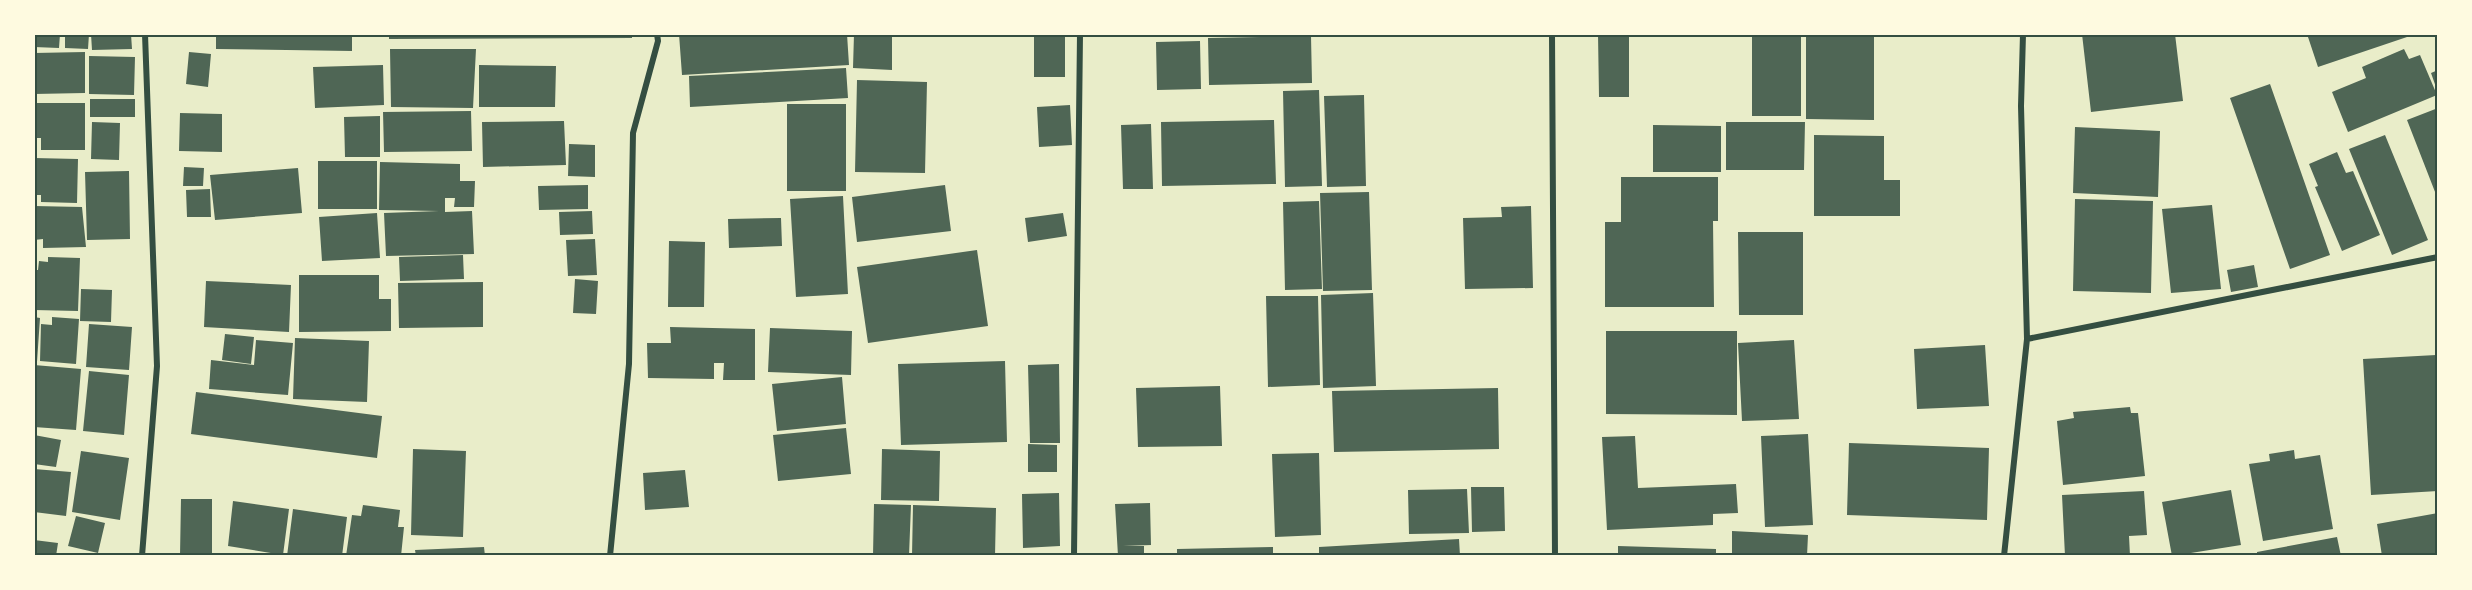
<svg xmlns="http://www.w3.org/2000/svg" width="2472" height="590" viewBox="0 0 2472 590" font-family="'Open Sans',sans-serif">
<rect width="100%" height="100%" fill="#e9edc9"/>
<!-- building -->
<path fill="#4f6655" d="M 34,34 L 60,34 L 59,48 L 34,47 Z
M 65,34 L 89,34 L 88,49 L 65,48 Z
M 91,34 L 131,34 L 132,49 L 92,50 Z
M 216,34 L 352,34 L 352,51 L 216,49 Z
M 389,34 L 632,34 L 632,38 L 389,39 Z
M 679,34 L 847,34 L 849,65 L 682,75 Z
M 854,34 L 892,34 L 892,70 L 853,68 Z
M 1034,34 L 1065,34 L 1065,77 L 1034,77 Z
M 1598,34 L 1629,34 L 1629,97 L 1599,97 Z
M 1752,34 L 1801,34 L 1801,116 L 1752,116 Z
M 1806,34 L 1874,34 L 1874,120 L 1806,119 Z
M 2082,34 L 2175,34 L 2183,101 L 2091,112 Z
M 2307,34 L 2406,34 L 2407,37 L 2318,67 Z
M 1311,36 L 1312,83 L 1209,85 L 1208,38 Z
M 1200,41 L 1201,89 L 1157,90 L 1156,42 Z
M 390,49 L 476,49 L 473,108 L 391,107 Z
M 2404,49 L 2409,59 L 2420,55 L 2437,95 L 2348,132 L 2332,92 L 2366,78 L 2362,67 Z
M 85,52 L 85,93 L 34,94 L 34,53 Z
M 189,52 L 211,54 L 208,87 L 186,84 Z
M 89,56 L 135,57 L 134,95 L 89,94 Z
M 383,65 L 384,105 L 315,108 L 313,67 Z
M 479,65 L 556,66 L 555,107 L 479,107 Z
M 846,68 L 848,98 L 690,107 L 689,76 Z
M 2438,70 L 2438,90 L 2437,90 L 2431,73 Z
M 857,80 L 927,82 L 925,173 L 855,172 Z
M 2270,84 L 2330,255 L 2290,269 L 2230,98 Z
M 1319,90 L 1322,186 L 1285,187 L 1283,91 Z
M 1364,95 L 1366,186 L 1327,187 L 1324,96 Z
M 90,99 L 135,99 L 135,117 L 90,117 Z
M 34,103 L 85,103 L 85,150 L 41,150 L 41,138 L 34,138 Z
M 787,104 L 846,104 L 846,191 L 787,191 Z
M 1070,105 L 1072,145 L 1039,147 L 1037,107 Z
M 2438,108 L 2438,197 L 2437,197 L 2407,120 Z
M 471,111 L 472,151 L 384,152 L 383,112 Z
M 180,113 L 222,114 L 222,152 L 179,151 Z
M 380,116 L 380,157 L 345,157 L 344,117 Z
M 1274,120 L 1276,184 L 1162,186 L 1161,122 Z
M 564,121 L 566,165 L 483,167 L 482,122 Z
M 92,122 L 120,123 L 119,160 L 91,159 Z
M 1726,122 L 1805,122 L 1804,170 L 1726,170 Z
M 1151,124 L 1153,189 L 1123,189 L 1121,125 Z
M 1653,125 L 1721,126 L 1721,172 L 1653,172 Z
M 2075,127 L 2160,131 L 2158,197 L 2073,193 Z
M 1814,135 L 1884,136 L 1884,180 L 1900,180 L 1900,216 L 1814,216 Z
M 2385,135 L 2428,240 L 2392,255 L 2349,149 Z
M 569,144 L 595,145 L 595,177 L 568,176 Z
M 2337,152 L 2346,173 L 2353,171 L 2380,235 L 2342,251 L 2315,187 L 2318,186 L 2309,164 Z
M 34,158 L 78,159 L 77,203 L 41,202 L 41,195 L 34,195 Z
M 318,161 L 377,161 L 377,209 L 318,209 Z
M 380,162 L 460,164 L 460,181 L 475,181 L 474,207 L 454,207 L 455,198 L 445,198 L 445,212 L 472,211 L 474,254 L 386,256 L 384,213 L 439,211 L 379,210 Z
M 184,167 L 204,168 L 203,186 L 183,186 Z
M 298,168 L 302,213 L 215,220 L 210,175 Z
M 129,171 L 130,239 L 87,240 L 85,172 Z
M 1621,177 L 1718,177 L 1718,221 L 1713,221 L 1714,307 L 1605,307 L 1605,222 L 1621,222 Z
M 588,185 L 588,209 L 539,210 L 538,186 Z
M 945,185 L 951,231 L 857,242 L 852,197 Z
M 210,189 L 211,217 L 187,217 L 186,190 Z
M 1369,192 L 1372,290 L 1323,291 L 1320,193 Z
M 843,196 L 848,294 L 796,297 L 790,199 Z
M 2075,199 L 2153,201 L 2151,293 L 2073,291 Z
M 1319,201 L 1322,289 L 1285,290 L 1283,202 Z
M 2212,205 L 2221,289 L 2171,293 L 2162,209 Z
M 34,206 L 82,207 L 86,247 L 43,248 L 43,239 L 34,240 Z
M 1531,206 L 1533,288 L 1465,289 L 1463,218 L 1502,217 L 1501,207 Z
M 592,211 L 593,234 L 560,235 L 559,212 Z
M 377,213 L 380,258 L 322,261 L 319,217 Z
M 1063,213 L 1067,236 L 1028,242 L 1025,218 Z
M 781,218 L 782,246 L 729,248 L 728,219 Z
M 1738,232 L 1803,232 L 1803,315 L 1739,315 Z
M 595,239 L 597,275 L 568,276 L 566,240 Z
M 669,241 L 705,242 L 704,307 L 668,307 Z
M 977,250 L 988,326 L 868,343 L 857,267 Z
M 463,255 L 464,279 L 400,281 L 399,257 Z
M 48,257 L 80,258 L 78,311 L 34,310 L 34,270 L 38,270 L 39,261 L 48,262 Z
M 2254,265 L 2258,287 L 2231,292 L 2227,270 Z
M 299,275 L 379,275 L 379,299 L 391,299 L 391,331 L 299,332 Z
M 575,279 L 598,281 L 596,314 L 573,313 Z
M 206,281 L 291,285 L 289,332 L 204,327 Z
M 483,282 L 483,327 L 399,328 L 398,283 Z
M 81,289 L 112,290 L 111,322 L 80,321 Z
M 1373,293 L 1376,386 L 1323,388 L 1321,295 Z
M 1266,296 L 1318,296 L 1320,385 L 1268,387 Z
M 34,317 L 40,318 L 37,362 L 34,361 Z
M 52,317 L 79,319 L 76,364 L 40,361 L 41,324 L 52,325 Z
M 89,324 L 132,327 L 129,370 L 86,367 Z
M 670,327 L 755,329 L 755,380 L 723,380 L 724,363 L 714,363 L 714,379 L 648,378 L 647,343 L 671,343 Z
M 770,328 L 852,331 L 851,375 L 768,372 Z
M 1606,331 L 1737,331 L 1737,415 L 1606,414 Z
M 225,334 L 254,337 L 251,364 L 222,360 Z
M 295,338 L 369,341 L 367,402 L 293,399 Z
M 256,340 L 293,343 L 288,395 L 209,389 L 211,360 L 254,365 Z
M 1794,340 L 1799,419 L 1742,421 L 1738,343 Z
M 1985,345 L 1989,406 L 1917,409 L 1914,349 Z
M 2436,355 L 2438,491 L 2371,495 L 2363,359 Z
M 1005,361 L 1007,442 L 901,445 L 898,364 Z
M 1059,364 L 1060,443 L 1030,443 L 1028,365 Z
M 34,365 L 81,369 L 76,430 L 34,427 Z
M 89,371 L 129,375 L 124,435 L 83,431 Z
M 842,377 L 846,424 L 777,431 L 772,384 Z
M 1220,386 L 1222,446 L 1138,447 L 1136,388 Z
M 1498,388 L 1499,449 L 1334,452 L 1332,391 Z
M 196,392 L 382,416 L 377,458 L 191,434 Z
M 2130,407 L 2131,413 L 2138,413 L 2145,476 L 2063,485 L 2057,421 L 2074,418 L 2073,412 Z
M 846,428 L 851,474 L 778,481 L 773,435 Z
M 1808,434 L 1813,525 L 1765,527 L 1761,436 Z
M 34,435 L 61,440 L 56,467 L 34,464 Z
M 1635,436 L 1638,488 L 1736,484 L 1738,513 L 1713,514 L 1713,525 L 1607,530 L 1602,437 Z
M 1849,443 L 1989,448 L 1987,520 L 1847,515 Z
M 1028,444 L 1057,445 L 1057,472 L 1028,472 Z
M 413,449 L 466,451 L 463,537 L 411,535 Z
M 882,449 L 940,451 L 939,501 L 881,500 Z
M 2294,450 L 2295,459 L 2320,455 L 2333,529 L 2263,541 L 2249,464 L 2270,461 L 2269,454 Z
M 81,451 L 129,458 L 120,520 L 72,512 Z
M 1319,453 L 1321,535 L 1275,537 L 1272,454 Z
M 34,469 L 71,472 L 66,516 L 34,512 Z
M 685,470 L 689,507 L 645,510 L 643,473 Z
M 1471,487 L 1504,487 L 1505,531 L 1472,532 Z
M 1467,489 L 1469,533 L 1409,534 L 1408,490 Z
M 2231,490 L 2241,545 L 2172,556 L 2162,502 Z
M 2144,491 L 2147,535 L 2129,536 L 2130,556 L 2065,556 L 2062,495 Z
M 1059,493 L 1060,546 L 1023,548 L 1022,494 Z
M 181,499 L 212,499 L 212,556 L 180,556 Z
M 233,501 L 289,509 L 283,555 L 228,546 Z
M 1150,503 L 1151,545 L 1123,546 L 1144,546 L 1144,556 L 1118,556 L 1115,504 Z
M 874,504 L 911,505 L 909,556 L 873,556 Z
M 363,505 L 400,510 L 398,527 L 404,527 L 401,556 L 346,556 L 352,515 L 361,516 Z
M 913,505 L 996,508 L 995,556 L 912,556 Z
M 293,509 L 347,517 L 342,556 L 287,556 Z
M 2438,513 L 2438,556 L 2382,556 L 2377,524 Z
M 76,516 L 105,523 L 98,553 L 68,546 Z
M 1732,531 L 1808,535 L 1807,556 L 1732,556 Z
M 2337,537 L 2341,556 L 2257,556 L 2257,552 Z
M 1459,539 L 1460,556 L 1319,556 L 1319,547 Z
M 34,540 L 58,543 L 56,556 L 34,556 Z
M 1618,546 L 1716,549 L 1716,556 L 1618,556 Z
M 484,547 L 485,556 L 416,556 L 415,550 Z
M 1273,547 L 1273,556 L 1177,556 L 1177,549 Z"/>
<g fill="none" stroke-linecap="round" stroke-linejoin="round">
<!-- minor -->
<path stroke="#344e41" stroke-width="6" d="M 1552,34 L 1555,556
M 2027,339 L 2438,257
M 142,556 L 157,366 L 145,34
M 610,556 L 629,364 L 633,133 L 658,41 L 657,34
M 1074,556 L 1080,34
M 2004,556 L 2027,339 L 2021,106 L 2023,34"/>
</g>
<!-- border -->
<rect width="2472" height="590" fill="none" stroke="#fefae0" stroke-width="72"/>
<rect x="36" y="36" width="2400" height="518" fill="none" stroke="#344e41" stroke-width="2"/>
</svg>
